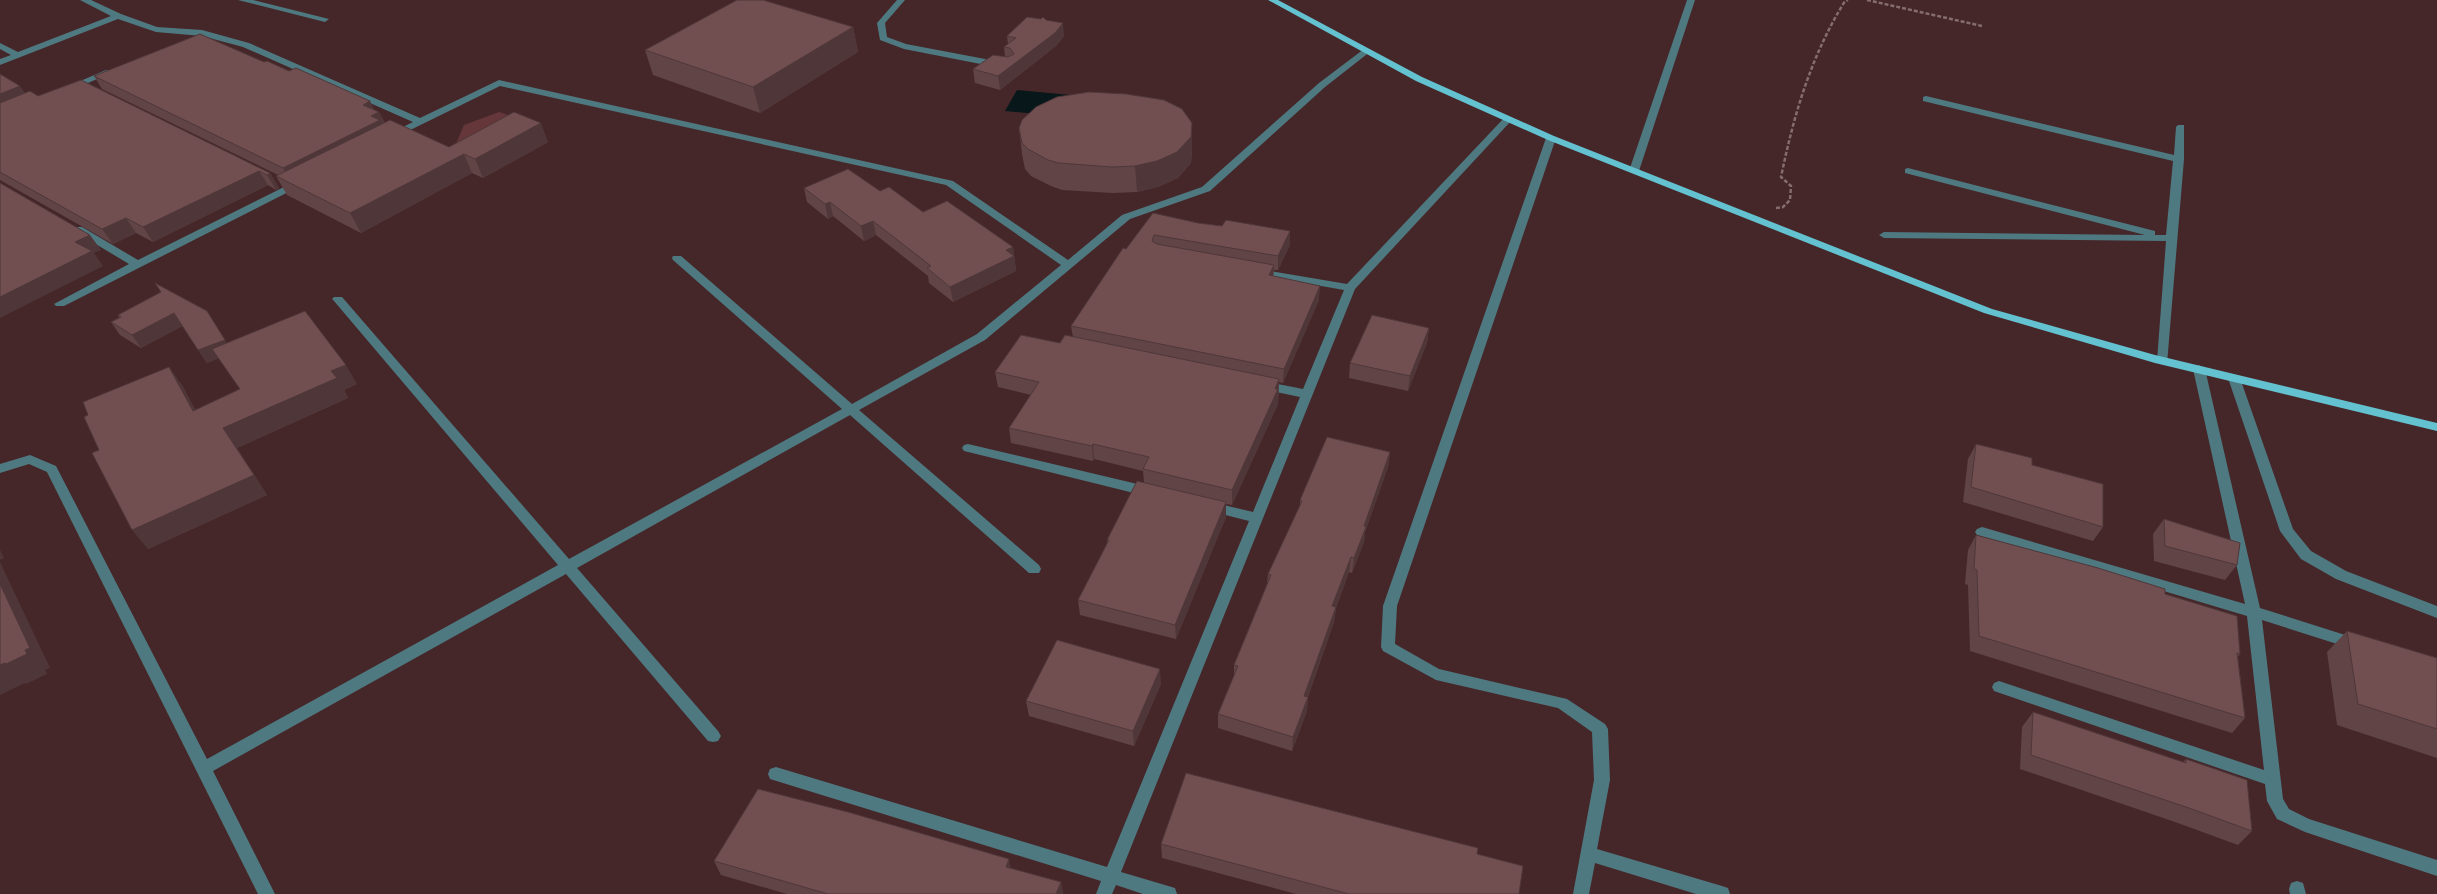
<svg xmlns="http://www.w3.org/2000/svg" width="2437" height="894" viewBox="0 0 2437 894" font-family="'Zilla Slab',serif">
<rect width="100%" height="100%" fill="#452729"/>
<!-- green -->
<path fill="#65363a" d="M 499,112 L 530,122 L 455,146 L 464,125 Z"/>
<!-- water -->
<path fill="#08171a" d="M 1017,90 L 1092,97 L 1081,118 L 1005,111 Z"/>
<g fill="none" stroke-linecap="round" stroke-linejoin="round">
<!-- path -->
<path stroke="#856d6e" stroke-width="2.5" stroke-dasharray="4 2" stroke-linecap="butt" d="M 1867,0 L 1982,26
M 1776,208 L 1783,207 L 1790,200 L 1791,186 L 1781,177 C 1794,114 1811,56 1845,1 L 1848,0"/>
<!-- minor -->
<path fill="#4f7980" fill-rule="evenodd" d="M 80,0 L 91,0 L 121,14 L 157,27 L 202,30 L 249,43 L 420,118 L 499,80 L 953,181 L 1068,260 L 1122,215 L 1202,187 L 1319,83 L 1364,49 L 1371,51 L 1325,87 L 1210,191 L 1130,219 L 985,340 L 859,410 L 1039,565 L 1041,569 L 1039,573 L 1029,573 L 850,415 L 577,568 L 718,731 L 721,736 L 718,741 L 713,742 L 708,741 L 566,574 L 213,771 L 275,894 L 258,894 L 47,472 L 29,464 L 0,473 L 0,464 L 30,455 L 56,466 L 207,759 L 558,565 L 334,301 L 332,299 L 334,297 L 342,297 L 569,559 L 842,409 L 673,260 L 672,258 L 673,256 L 681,256 L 852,404 L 977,334 L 1061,265 L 946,185 L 500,86 L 394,138 L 389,135 L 391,133 L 413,122 L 243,47 L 202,36 L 156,32 L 118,19 L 0,65 L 0,59 L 11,55 L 0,49 L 0,43 L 18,52 L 111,16 Z
M 238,0 L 253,0 L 329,19 L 325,22 Z
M 897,0 L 905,0 L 885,23 L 887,37 L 906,44 L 1001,62 L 1005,65 L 1001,68 L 904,49 L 880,40 L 877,23 Z
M 1687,0 L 1695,0 L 1639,171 L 1637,173 L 1631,173 L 1629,171 Z
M 106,70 L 113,72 L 72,90 L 64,88 Z
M 1926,96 L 2174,155 L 2176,127 L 2178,125 L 2184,125 L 2184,159 L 2167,364 L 2163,365 L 2157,361 L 2166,241 L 1884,238 L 1879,235 L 1884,232 L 2145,235 L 1905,173 L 1905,169 L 1908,168 L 2155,231 L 2155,235 L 2166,235 L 2173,161 L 1923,101 L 1923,97 Z
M 1508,116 L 1513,119 L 1511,121 L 1355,289 L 1121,872 L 1175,888 L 1177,894 L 1143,894 L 1116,885 L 1112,894 L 1096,894 L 1101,881 L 770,779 L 768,774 L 770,769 L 776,767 L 1107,867 L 1249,521 L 1206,510 L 1204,507 L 1206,504 L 1211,502 L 1253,512 L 1300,397 L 1262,389 L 1256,385 L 1262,381 L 1303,389 L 1344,290 L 1258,275 L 1253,272 L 1258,269 L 1347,284 L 1505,117 Z
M 1551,135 L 1556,138 L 1397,606 L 1395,644 L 1439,669 L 1567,699 L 1605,724 L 1608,729 L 1610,780 L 1597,849 L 1722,886 L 1728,888 L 1730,894 L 1696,894 L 1595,863 L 1589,894 L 1573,894 L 1594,780 L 1592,732 L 1558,708 L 1436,680 L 1383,651 L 1381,647 L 1383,606 L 1546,138 Z
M 298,180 L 303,183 L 302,185 L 64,306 L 56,306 L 54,304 L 129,264 L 74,231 L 74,227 L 82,227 L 138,260 Z
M 2199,365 L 2205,369 L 2260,608 L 2361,640 L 2363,644 L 2361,648 L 2356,650 L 2262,620 L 2283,799 L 2289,809 L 2309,819 L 2437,860 L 2437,876 L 2305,832 L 2277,819 L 2267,801 L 2265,784 L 1994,691 L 1992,687 L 1994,683 L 1999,681 L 2264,770 L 2247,616 L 1977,535 L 1975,532 L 1977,529 L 1982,527 L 2245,604 L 2193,369 Z
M 2234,374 L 2240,378 L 2293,529 L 2311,551 L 2346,571 L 2437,606 L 2437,618 L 2336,579 L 2301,559 L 2280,531 L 2228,378 Z
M 968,444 L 1150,487 L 1155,489 L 1156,492 L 1155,495 L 1150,497 L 964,451 L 962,448 L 964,445 Z
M 2297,881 L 2303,883 L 2306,894 L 2290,894 L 2289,889 L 2291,883 Z"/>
<!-- major -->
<path fill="#64c1cf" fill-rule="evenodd" d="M 1268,0 L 1278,0 L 1422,77 L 1554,136 L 1992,309 L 2155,355 L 2437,423 L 2437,431 L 2155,363 L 1984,313 L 1548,140 L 1416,81 Z"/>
</g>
<!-- wall -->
<path fill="#614446" d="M 1046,20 L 1064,36 L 1056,46 L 1000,90 L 975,83 L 973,69 L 1005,57 L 1004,47 L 1008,44 L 1007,36 Z
M 853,27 L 858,52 L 760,113 L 653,75 L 645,50 Z
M 264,62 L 370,101 L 374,110 L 379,112 L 385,123 L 449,147 L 548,142 L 483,178 L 472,173 L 361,233 L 287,195 L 276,176 L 278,175 L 102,89 L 94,76 Z
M 0,74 L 25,93 L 38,96 L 270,173 L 279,188 L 276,190 L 268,185 L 153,242 L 136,233 L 113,244 L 0,180 Z
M 1019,128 L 1192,149 L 1191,163 L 1178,178 L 1158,187 L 1137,192 L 1113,193 L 1062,190 L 1051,186 L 1031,176 L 1025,169 L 1022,154 Z
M 804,188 L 880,191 L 923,212 L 1013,247 L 1016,271 L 953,302 L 929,283 L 928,276 L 876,235 L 864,241 L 833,216 L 828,219 L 807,202 Z
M 1153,213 L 1198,223 L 1222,226 L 1290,231 L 1290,245 L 1278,270 L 1274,270 L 1273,276 L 1319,300 L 1283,383 L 1279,382 L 1278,404 L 1232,505 L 1226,504 L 1226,517 L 1176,639 L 1080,615 L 1078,600 L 1107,543 L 1107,540 L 1144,482 L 1143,471 L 1094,459 L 1093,461 L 1011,443 L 1009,428 L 1031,395 L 998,387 L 995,372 L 1073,337 L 1071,326 L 1126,249 Z
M 161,292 L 227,343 L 357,384 L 344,390 L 348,398 L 237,448 L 267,495 L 148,549 L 99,450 L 88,415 L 169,367 L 183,387 L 195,410 L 240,389 L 219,358 L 207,363 L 182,326 L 141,348 L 120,335 L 111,322 L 119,318 L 118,315 Z
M 1429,328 L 1427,343 L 1408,391 L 1349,378 L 1350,363 Z
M 1976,444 L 2032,465 L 2103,527 L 2093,541 L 1963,502 L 1968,459 Z
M 1390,452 L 1388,467 L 1365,532 L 1364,542 L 1352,573 L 1349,572 L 1336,608 L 1334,622 L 1308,697 L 1307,711 L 1292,751 L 1218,728 L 1218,714 L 1234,675 L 1234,665 L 1267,584 L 1268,574 L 1300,506 L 1300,500 Z
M 2164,519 L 2237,565 L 2225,580 L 2154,561 L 2153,534 Z
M 1976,535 L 2165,594 L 2240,654 L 2238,657 L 2245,718 L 2232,733 L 1970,651 L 1968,585 L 1965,584 L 1968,550 Z
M 2347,631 L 2437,658 L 2437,758 L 2337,725 L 2327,652 Z
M 1161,684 L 1134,746 L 1029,716 L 1026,701 Z
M 2033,712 L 2183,762 L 2186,759 L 2252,831 L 2238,845 L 2175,822 L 2020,769 L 2022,727 Z
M 1161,844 L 1477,854 L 1519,894 L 1296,894 L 1162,858 Z
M 714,861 L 1011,868 L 1061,882 L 1063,894 L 787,894 L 721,875 Z"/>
<!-- shaded-wall -->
<path fill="#4f3739" d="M 1063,23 L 1064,36 L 1056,46 L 1000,90 L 998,76 Z
M 853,27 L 858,52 L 760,113 L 753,87 Z
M 20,86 L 30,100 L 0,112 L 0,94 Z
M 370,101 L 376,114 L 379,112 L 386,126 L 291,182 L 283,168 L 363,105 Z
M 541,123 L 548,142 L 483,178 L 475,159 Z
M 1192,123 L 1192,149 L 1191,163 L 1178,178 L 1158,187 L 1137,192 L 1135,166 Z
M 464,154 L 472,173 L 361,233 L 350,213 Z
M 259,171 L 268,185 L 153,242 L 143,227 Z
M 270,173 L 279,188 L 276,190 L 267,175 Z
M 830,202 L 833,216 L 828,219 L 825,204 Z
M 126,218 L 136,233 L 113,244 L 102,229 Z
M 873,221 L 876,235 L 864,241 L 861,226 Z
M 1290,231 L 1290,245 L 1278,270 L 1278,256 Z
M 90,235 L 101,250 L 94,253 L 103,266 L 0,318 L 0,297 L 75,242 Z
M 1013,247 L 1016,271 L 953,302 L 950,287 L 1006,250 Z
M 1274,265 L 1273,279 L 1269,275 Z
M 1320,286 L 1319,300 L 1283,383 L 1284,369 Z
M 174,313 L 183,326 L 141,348 L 132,335 Z
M 215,324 L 233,353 L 207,363 L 198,350 Z
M 1429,328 L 1427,343 L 1408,391 L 1410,376 Z
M 346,365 L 357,384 L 344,390 L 348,398 L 237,448 L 267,495 L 148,549 L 132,530 L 223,428 L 331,371 Z
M 169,367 L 183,387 L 207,431 L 193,411 Z
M 1279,379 L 1278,404 L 1232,505 L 1232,490 Z
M 1093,444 L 1094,459 L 1093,461 L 1092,446 Z
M 1390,452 L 1388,467 L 1365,532 L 1364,542 L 1352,573 L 1354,558 L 1364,526 Z
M 1226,502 L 1226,517 L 1176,639 L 1175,625 Z
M 0,550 L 4,558 L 0,560 Z
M 1351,557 L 1349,572 L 1336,608 L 1334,622 L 1303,710 L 1304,696 L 1332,606 Z
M 0,562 L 50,668 L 45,670 L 47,674 L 26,684 L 25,683 L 0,695 Z
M 1160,669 L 1161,684 L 1134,746 L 1133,731 Z
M 1308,697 L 1307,711 L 1292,751 L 1293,737 Z
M 1009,859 L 1012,873 L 1006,867 Z
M 1061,882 L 1063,894 L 1056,894 Z"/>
<!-- building -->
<path fill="#714f51" stroke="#4f3739" d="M 737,0 L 763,0 L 853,27 L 753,87 L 645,50 Z
M 1027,17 L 1041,19 L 1043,17 L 1046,20 L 1063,23 L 1055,33 L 998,76 L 973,69 L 993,55 L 1008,57 L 1014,54 L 1010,48 L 1004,47 L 1016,38 L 1007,36 Z
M 200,34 L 264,62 L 267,61 L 289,71 L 296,68 L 370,101 L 363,105 L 379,112 L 371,116 L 380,120 L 283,168 L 94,76 Z
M 0,74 L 20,86 L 0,94 Z
M 81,80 L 270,173 L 267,175 L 259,171 L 143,227 L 126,218 L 102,229 L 0,172 L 0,103 L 30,91 L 38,96 Z
M 1089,92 L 1126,94 L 1164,100 L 1182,109 L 1192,123 L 1191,137 L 1177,152 L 1157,161 L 1135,166 L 1112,167 L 1059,163 L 1048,160 L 1028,149 L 1022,143 L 1019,128 L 1022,120 L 1036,107 L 1057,97 Z
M 514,112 L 541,123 L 475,159 L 464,154 L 350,213 L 276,176 L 390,120 L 449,147 Z
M 848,169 L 880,191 L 889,187 L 923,212 L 947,201 L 1013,247 L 1006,250 L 1014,256 L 950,287 L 927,268 L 931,266 L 873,221 L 861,226 L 830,202 L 825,204 L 804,188 Z
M 0,183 L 90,235 L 75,242 L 92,251 L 0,297 Z
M 1153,213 L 1198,223 L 1222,226 L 1226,220 L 1290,231 L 1278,256 L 1154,235 L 1152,241 L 1157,244 L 1274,265 L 1269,275 L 1320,286 L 1284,369 L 1071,326 L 1123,248 L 1126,249 Z
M 155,283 L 207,311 L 225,340 L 198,350 L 174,313 L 132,335 L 111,322 L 121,317 L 118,315 L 161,292 Z
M 305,311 L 346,365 L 331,371 L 337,378 L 223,428 L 254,475 L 132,530 L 92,453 L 99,450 L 84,417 L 88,415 L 83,402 L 169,367 L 193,411 L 240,389 L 212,349 Z
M 1372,315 L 1429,328 L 1410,376 L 1350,363 Z
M 1021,335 L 1060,343 L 1065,335 L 1279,379 L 1275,389 L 1278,389 L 1232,490 L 1143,469 L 1149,457 L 1093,444 L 1092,446 L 1009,428 L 1039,382 L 995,372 Z
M 1327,437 L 1390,452 L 1364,526 L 1366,527 L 1354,558 L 1351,557 L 1332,606 L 1336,607 L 1304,696 L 1308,697 L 1293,737 L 1218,714 L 1238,666 L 1234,665 L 1271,575 L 1268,574 L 1302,501 L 1300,500 Z
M 1976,444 L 2032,458 L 2032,465 L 2103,484 L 2103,527 L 1971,487 Z
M 1137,481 L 1226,502 L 1175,625 L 1078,600 L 1109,540 L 1107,540 Z
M 2164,519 L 2240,543 L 2237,565 L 2165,546 Z
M 1976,535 L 2098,568 L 2165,589 L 2165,594 L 2237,616 L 2240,654 L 2237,653 L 2245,718 L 1979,636 L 1977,570 L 1974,569 Z
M 0,584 L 30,648 L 25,650 L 27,654 L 6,664 L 5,663 L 0,665 Z
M 2347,631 L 2437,658 L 2437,729 L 2358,704 Z
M 1057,640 L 1160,669 L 1133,731 L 1026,701 Z
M 2033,712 L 2186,763 L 2186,759 L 2247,780 L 2252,831 L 2189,808 L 2031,755 Z
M 1186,773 L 1478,848 L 1477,854 L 1523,866 L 1519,894 L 1349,894 L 1161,844 Z
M 758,789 L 848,812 L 1009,859 L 1006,867 L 1061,882 L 1056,894 L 828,894 L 714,861 Z"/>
</svg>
